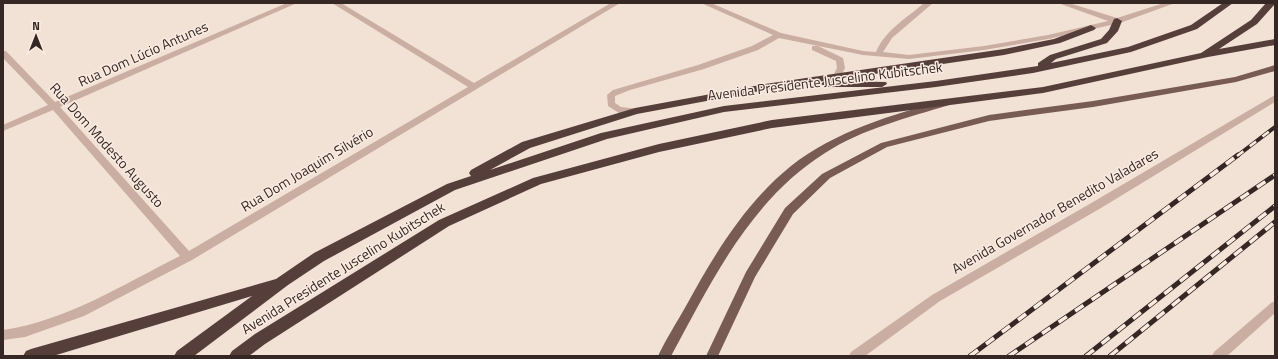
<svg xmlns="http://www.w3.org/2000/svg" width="1278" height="359" viewBox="0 0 1278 359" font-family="'Titillium Web',sans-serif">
<rect width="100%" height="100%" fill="#f2e1d5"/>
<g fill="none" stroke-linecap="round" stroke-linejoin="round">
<!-- minor -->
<path fill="#caaea1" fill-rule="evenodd" d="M 287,3 L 297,3 L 60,107 L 189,251 L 468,87 L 332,3 L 341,3 L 474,83 L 611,3 L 620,3 L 192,260 L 84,316 L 25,337 L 3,340 L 3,330 C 66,321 124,284 180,256 L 53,110 L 3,131 L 3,125 L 48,105 L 3,58 L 3,51 L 6,51 L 55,102 Z
M 701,3 L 711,3 L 781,33 L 863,51 L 876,52 C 885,30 907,18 924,3 L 933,3 L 892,38 L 883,52 L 909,55 L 984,46 L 1048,35 L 1108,21 L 1058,3 L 1069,3 L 1117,18 L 1164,3 L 1175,3 L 1120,23 L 1048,39 L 984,50 L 909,59 L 863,55 L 779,38 L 758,50 L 704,69 L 630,90 L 615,96 L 615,103 L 621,107 L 638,109 L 639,111 L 638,113 L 619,113 L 608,106 L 607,95 L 613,90 L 698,65 L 752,46 L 773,35 Z
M 812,46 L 818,46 L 843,58 L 845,68 L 840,78 L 834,78 L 833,76 L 837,68 L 836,61 L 812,50 Z
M 1275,95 L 1275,102 L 1101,208 L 940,301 L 865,356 L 849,356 L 851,352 L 932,295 L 1093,202 Z
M 1275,301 L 1275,313 L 1227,356 L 1212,356 L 1214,352 L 1271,303 Z"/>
<!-- major -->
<path fill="#775b54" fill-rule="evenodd" d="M 1275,65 L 1275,71 L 1236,82 L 1093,107 L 989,121 L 887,147 L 830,178 L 793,214 L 755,277 L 718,356 L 706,356 L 746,272 L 785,208 L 822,174 L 881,143 L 989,115 L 1093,101 L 1235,77 Z
M 946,100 L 950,103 L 949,105 C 907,118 862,129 825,153 C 750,200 712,281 671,356 L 658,356 C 666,339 677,322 686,306 C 714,255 745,203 791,166 C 834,132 893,114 946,100 Z"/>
<!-- highway -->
<path fill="#563f3a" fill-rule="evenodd" d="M 1223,3 L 1233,3 L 1197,29 L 1131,52 L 1033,73 L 936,87 L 724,112 L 607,139 L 455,190 L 324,261 L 288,285 L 194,356 L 174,356 L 177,351 L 252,296 L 53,356 L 23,356 L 26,351 L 31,349 L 276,279 L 314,253 L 447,184 L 471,176 L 469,173 L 471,170 L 522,142 L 635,108 L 765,84 L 1004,49 L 1054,39 L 1091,25 L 1096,28 L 1094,30 L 1060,43 L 1004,55 L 827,81 L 886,82 L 887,84 L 882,87 L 826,87 L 821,84 L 824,81 L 765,90 L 637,114 L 530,148 L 490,170 L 601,133 L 724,106 L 936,81 L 1038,66 L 1038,63 L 1050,55 L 1101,39 L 1109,30 L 1114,19 L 1117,18 L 1122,21 L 1118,31 L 1107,43 L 1056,59 L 1051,63 L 1128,47 L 1191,25 Z
M 1266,3 L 1275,4 L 1257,24 L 1219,49 L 1275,39 L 1275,45 L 1208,57 L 1043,93 L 772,128 L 659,152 L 541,184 L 449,226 L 265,344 L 249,356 L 229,356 L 232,351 L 255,334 L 439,220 L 533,178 L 659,144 L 772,120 L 1043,87 L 1201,53 L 1251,20 Z"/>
<defs>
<path id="rail-far1" d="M 1237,156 L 1275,127"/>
<path id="rail" d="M 970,356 L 1238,155
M 1009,356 L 1275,175
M 1086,356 L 1275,206
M 1110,356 L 1275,222"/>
</defs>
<!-- rail-far1 casing -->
<use href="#rail-far1" stroke="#342724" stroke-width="4"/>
<!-- rail casing -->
<use href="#rail" stroke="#342724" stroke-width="5"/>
<!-- rail-far1 -->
<use href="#rail-far1" stroke="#faebe1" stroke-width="2.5" stroke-dasharray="8" stroke-linecap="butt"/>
<!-- rail -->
<use href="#rail" stroke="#faebe1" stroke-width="3.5" stroke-dasharray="10" stroke-linecap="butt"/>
</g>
<g text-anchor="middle" stroke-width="3" stroke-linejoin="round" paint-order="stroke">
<!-- street labels -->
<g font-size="14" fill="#342724" stroke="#faebe1">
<text transform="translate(143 54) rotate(-24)" y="5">Rua Dom Lúcio Antunes</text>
<text transform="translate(825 81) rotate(-7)" y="5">Avenida Presidente Juscelino Kubitschek</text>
<text transform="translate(107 145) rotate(48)" y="5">Rua Dom Modesto Augusto</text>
<text transform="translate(307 169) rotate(-31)" y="5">Rua Dom Joaquim Silvério</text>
<text transform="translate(1055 211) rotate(-30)" y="5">Avenida Governador Benedito Valadares</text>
<text transform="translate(343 268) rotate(-32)" y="5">Avenida Presidente Juscelino Kubitschek</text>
</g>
</g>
<!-- border -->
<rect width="1278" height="359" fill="none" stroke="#342724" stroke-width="8"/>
<!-- north arrow -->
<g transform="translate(36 36)" stroke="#faebe1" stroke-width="3" paint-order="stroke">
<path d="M0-3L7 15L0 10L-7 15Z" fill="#342724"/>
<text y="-6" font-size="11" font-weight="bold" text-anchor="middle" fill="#342724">N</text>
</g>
</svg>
